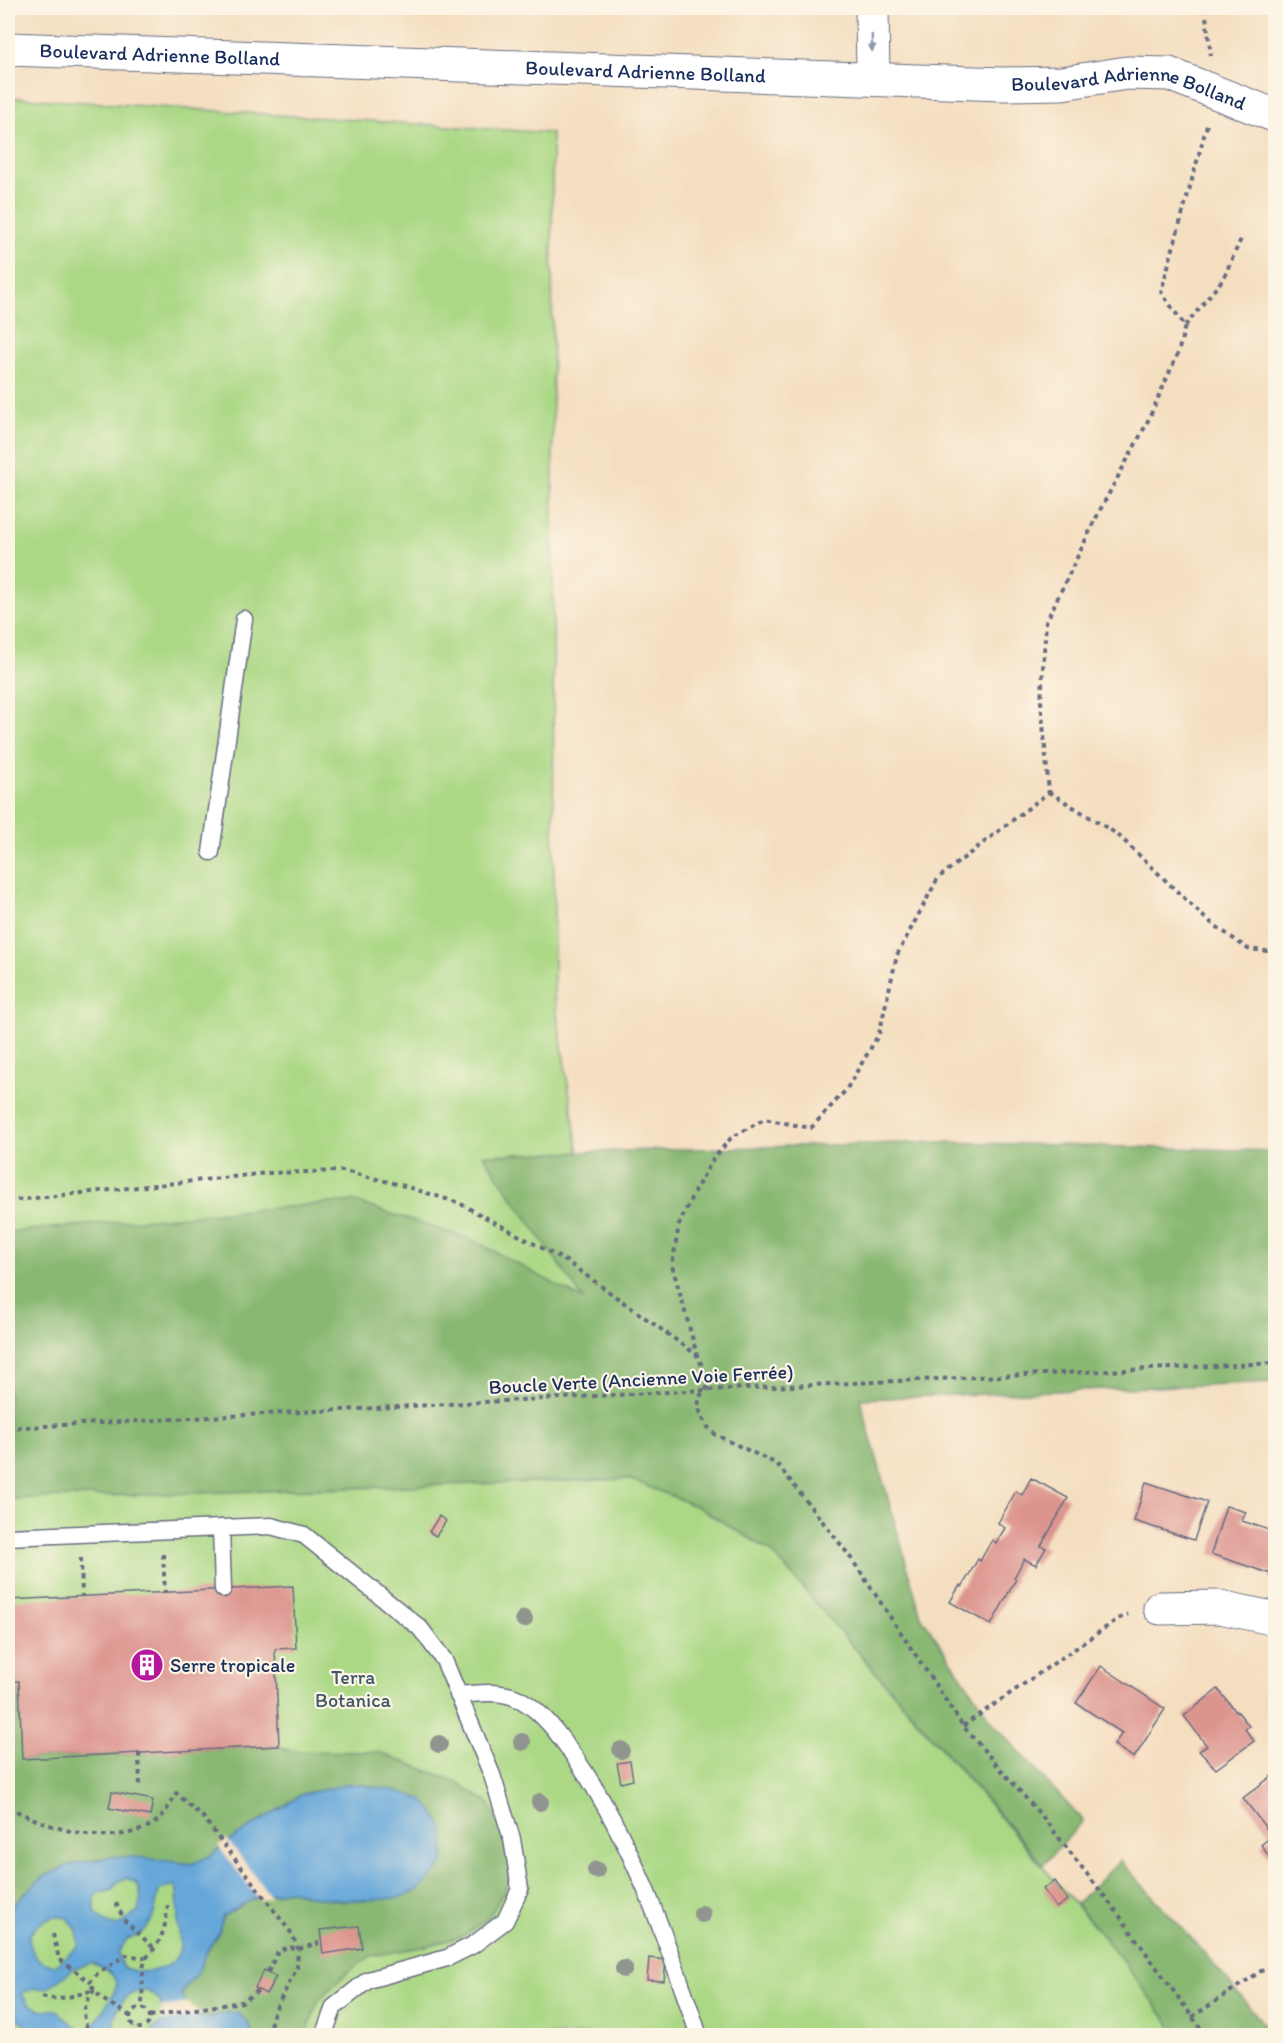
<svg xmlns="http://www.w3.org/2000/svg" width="1283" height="2043" viewBox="0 0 1283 2043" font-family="Itim,sans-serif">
<rect width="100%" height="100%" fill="#fcf5e5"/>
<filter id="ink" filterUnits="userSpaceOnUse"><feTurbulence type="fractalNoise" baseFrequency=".0167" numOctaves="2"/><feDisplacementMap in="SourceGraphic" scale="12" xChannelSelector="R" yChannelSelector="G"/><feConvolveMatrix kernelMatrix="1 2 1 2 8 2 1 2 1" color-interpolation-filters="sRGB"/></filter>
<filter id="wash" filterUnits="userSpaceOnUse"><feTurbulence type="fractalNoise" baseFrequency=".008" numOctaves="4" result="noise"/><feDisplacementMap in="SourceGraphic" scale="24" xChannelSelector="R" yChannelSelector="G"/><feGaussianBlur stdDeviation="1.35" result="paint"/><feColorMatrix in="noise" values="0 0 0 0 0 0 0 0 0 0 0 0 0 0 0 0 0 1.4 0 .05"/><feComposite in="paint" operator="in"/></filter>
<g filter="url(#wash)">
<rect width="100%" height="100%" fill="#f4dec0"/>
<!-- green -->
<path fill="#abd885" stroke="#638472" stroke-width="1.5" d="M 8,97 L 552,133 L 554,995 L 629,1478 L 698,1507 L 771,1551 L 1112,1947 L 1178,2035 L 8,2035 Z"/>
<!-- forest -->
<path fill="#88b872" stroke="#527468" stroke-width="1.5" d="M 941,1142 L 1275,1151 L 1275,1382 L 860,1399 L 921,1616 L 993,1723 L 1083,1821 L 1043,1865 L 771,1551 L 698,1507 L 629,1479 L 8,1499 L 8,1232 L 352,1201 L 475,1241 L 584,1300 L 483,1155 Z
M 19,1681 L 23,1759 L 279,1746 L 290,1751 L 378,1752 L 455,1781 L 489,1803 L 503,1830 L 510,1859 L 508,1884 L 489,1917 L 463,1936 L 427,1946 L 371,1956 L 348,1972 L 318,2001 L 306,2035 L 251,2035 L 252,2031 L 220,2014 L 206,2018 L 198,2017 L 191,2011 L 182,1997 L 182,1992 L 198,1972 L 206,1952 L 219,1932 L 222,1917 L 248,1900 L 287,1890 L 314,1897 L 343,1901 L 366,1899 L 421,1799 L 371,1786 L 351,1784 L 303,1794 L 235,1837 L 210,1856 L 192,1864 L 110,1857 L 69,1865 L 41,1878 L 8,1910 L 8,1682 Z
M 1120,1861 L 1195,1942 L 1273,2035 L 1178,2035 L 1112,1947 L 1076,1904 Z"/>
<!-- water -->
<path fill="#66a7d9" stroke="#406b9c" stroke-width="1.5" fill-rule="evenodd" d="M 350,1784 C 367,1785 413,1791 425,1803 C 441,1818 446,1832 444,1855 C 443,1865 441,1867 434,1874 C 427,1882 420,1890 410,1894 C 390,1902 336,1901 315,1897 C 305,1895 294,1889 284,1891 C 260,1894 242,1904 222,1917 L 219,1932 L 206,1952 L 198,1972 L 182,1992 L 182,1997 L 191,2011 L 198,2017 L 206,2018 L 220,2014 L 237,2012 L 249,2024 L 251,2035 L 150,2035 L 156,2026 L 165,2022 L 160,2001 C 157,1998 153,1993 149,1992 C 127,1984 106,2018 117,2035 L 36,2035 L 8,2010 L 8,1910 L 41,1878 L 69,1865 L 110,1857 L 135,1857 L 192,1864 L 210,1856 L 235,1837 L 303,1794 ZM 127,1878 L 138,1885 L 141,1898 L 138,1912 L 117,1926 L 105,1922 L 95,1912 L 95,1899 L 98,1893 L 113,1889 L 119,1881 ZM 176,1886 C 179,1899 177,1910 178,1923 C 178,1931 182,1944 179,1951 C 173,1973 139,1975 122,1967 L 118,1953 L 127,1939 C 153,1934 155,1912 159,1890 ZM 52,1917 L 66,1917 L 77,1930 L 79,1945 L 57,1965 C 37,1965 30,1953 29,1935 L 39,1924 ZM 92,1963 C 139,1981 104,2000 92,2029 L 83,2033 L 56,2010 L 40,2010 L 29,2004 L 21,1993 L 34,1989 L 48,1988 L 75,1968 Z"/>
<!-- pier -->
<path fill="#f4dec0" d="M 227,1839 L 271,1897 L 259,1900 L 218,1846 Z
M 189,2003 L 199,2014 L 203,2015 L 163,2021 L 161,2007 Z"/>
<g id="blocks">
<!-- building -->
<path fill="#dc948e" d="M 1031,1478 L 1068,1498 L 1041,1546 L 1046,1548 L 1036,1565 L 1024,1559 L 1014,1578 L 1016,1579 L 991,1625 L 950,1602 L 960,1585 L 962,1587 L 978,1559 L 980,1561 L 992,1540 L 996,1543 L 1005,1528 L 998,1523 L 1016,1491 L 1022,1495 Z
M 1146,1482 L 1207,1502 L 1194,1540 L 1134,1521 Z
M 1226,1506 L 1246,1512 L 1242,1521 L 1276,1532 L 1276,1578 L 1270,1576 L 1271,1574 L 1211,1554 Z
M 439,1516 L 446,1521 L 436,1536 L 429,1532 Z
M 293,1586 L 296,1648 L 275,1649 L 279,1746 L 22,1759 L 19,1681 L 8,1682 L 8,1600 Z
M 1101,1666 L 1165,1709 L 1134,1758 L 1114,1745 L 1122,1733 L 1076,1703 Z
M 1218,1689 L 1237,1713 L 1238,1712 L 1249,1726 L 1245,1729 L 1254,1741 L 1216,1769 L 1199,1751 L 1207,1746 L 1184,1716 Z
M 630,1761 L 633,1780 L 621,1783 L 617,1763 Z
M 1276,1773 L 1276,1854 L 1270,1858 L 1261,1845 L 1272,1836 L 1243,1798 Z
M 112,1792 L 153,1800 L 150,1816 L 109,1808 Z
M 1055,1881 L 1067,1900 L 1056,1908 L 1043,1889 Z
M 359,1926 L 362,1948 L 323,1954 L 320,1930 Z
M 649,1958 L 666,1960 L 664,1981 L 647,1980 Z
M 264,1970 L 276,1977 L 266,1994 L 255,1988 Z"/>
</g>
</g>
<g filter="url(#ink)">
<use href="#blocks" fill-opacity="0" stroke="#676c80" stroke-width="1.5"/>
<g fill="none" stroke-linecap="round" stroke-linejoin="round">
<defs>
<path id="lane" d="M 211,852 L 244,619
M 221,1528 L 223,1589
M 8,1537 L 271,1526 L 304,1535 L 420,1628 L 444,1660 L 492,1775 L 512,1839 L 520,1889 L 505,1921 L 473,1945 L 447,1958 L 368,1980 L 334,2007 L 323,2036
M 458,1695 C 479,1693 501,1690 521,1700 C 544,1713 559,1735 574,1756 C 633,1841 666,1938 699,2036"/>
<g id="street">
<path d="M 872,8 L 873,79"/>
<path id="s1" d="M 8,49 L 1003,84 L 1062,83 L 1127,73 L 1169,74 L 1276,116"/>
<path d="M 1160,1608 L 1220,1607 L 1276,1619"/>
</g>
</defs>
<!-- lane casing -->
<use href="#lane" stroke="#676c80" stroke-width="19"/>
<!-- street casing -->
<use href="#street" stroke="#676c80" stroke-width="35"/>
<!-- path -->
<path stroke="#676c80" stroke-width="4" stroke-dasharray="4.5 4.5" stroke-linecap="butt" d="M 1205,8 L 1211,56
M 1185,326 L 1223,279 L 1241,239
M 1049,792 L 1117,834 L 1206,919 L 1248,949 L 1276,952
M 8,1201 L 268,1173 L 344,1171 L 401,1185 L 459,1203 L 566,1261 L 697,1355
M 8,1428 L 706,1390 L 1276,1363
M 163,1554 L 165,1593
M 81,1558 L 82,1596
M 963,1726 L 1118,1619 L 1128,1614
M 139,1753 L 140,1788
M 8,1807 C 43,1824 74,1837 115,1835 C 128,1834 143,1831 154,1823 C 165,1816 170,1804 176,1793 L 203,1817 L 292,1934 L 298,1949 L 297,1968 L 274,2012 L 267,2036
M 116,1903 L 124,1920 L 155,1949
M 53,1934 L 59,1959 L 90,1982 L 98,1973 L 126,1955 L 146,1958 L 143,1968 L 142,2008
M 146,1958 C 163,1941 165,1928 168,1905
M 268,1972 L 278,1951 L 289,1947 L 298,1949 L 319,1943
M 42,1997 C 58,2002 78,1994 94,1990 L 90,1982
M130 2018a10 10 0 1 1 20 0a10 10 0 1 1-20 0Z
M 150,2016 L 242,2002 L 259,1990
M 1192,2017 L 1261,1971 L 1276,1967
M 90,2036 C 82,2017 82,2007 94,1990 L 102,1999 L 130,2016
M 132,2036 L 135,2027
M 1206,2036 L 1116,1911 L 1045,1820 L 963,1726 L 849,1555 L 777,1464 L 716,1435 L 707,1426 L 700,1412 L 698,1398 L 706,1390 L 709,1381 L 697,1355 L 672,1265 L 679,1225 L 693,1194 L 713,1159 L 731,1138 L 764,1119 L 811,1128 L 846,1090 L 879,1034 L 897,955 L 938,878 L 1049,792 L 1041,701 L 1046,622 L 1100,510 L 1146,425 L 1178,353 L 1185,326 L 1161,292 L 1207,125"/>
<!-- lane -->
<use href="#lane" stroke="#fff" stroke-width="16"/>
<!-- street -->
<use href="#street" stroke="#fff" stroke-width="33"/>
</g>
<!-- trees -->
<g fill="#909590">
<circle cx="524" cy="1619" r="9"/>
<circle cx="522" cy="1742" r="9"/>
<circle cx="439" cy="1744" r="9"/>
<circle cx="621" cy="1750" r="9"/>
<circle cx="540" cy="1802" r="9"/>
<circle cx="596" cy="1870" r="9"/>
<circle cx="702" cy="1914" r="9"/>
<circle cx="624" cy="1969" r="9"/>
</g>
<!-- one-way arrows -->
<defs><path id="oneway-solid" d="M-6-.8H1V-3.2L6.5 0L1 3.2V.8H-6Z" transform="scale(1.5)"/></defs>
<use fill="#8d97ae" href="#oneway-solid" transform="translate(872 43) rotate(89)"/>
</g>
<!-- icons -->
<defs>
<symbol id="building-disc" viewBox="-11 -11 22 22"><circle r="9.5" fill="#b5179e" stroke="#fcf5e5"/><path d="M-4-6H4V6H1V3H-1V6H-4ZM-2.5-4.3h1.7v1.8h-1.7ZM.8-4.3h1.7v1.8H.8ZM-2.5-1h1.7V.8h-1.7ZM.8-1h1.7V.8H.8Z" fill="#fff"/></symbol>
</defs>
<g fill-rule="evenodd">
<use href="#building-disc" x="128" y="1646" width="38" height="38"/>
</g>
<g text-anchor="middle" stroke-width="4.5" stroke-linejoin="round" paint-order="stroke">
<!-- street labels -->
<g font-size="20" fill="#1b2f5e" stroke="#fcf5e5">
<text dy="7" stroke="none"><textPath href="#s1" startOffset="152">Boulevard Adrienne Bolland</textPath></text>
<text dy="7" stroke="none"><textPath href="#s1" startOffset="638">Boulevard Adrienne Bolland</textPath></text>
<text dy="7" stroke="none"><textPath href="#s1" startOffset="1124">Boulevard Adrienne Bolland</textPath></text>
<text transform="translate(641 1379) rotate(-3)" y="7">Boucle Verte (Ancienne Voie Ferrée)</text>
</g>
<!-- poi labels -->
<g font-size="20" fill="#1b2f5e" stroke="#fcf5e5" text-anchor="start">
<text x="170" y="1672">Serre tropicale</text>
</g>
<!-- park labels -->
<g font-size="20" fill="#3f5968" stroke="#fcf5e5">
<text x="353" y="1684">Terra<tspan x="353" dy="23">Botanica</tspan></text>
</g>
</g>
<!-- margin -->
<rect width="1283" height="2043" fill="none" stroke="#fcf5e5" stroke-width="30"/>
</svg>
